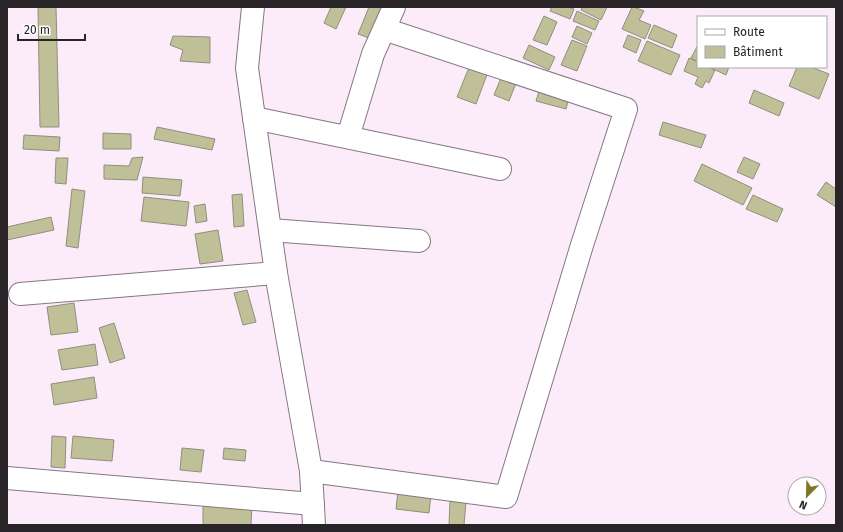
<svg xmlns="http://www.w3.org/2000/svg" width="843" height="532" viewBox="0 0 843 532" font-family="'Fira Sans',sans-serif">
<rect width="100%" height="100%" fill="#fcecfa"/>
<!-- building -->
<path fill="#c0c098" stroke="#8f8f7e" d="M 38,7 L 56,7 L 59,127 L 40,127 Z
M 331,7 L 346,7 L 336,29 L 324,23 Z
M 369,7 L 377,7 L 384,9 L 372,39 L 358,34 Z
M 552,7 L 569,7 L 574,9 L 570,19 L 550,11 Z
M 582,7 L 607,7 L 601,20 L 581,10 Z
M 632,7 L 634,7 L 644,11 L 639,20 L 651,25 L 645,39 L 622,29 Z
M 577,11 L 599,21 L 595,30 L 573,21 Z
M 544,16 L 557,22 L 547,45 L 533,40 Z
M 654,25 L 677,35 L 672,48 L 648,38 Z
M 577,26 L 592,33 L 587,44 L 572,37 Z
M 628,35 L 641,40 L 636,53 L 623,47 Z
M 173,36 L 210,37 L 210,63 L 180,61 L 183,50 L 170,45 Z
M 572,40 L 587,46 L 577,71 L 561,65 Z
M 647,41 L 680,55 L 671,75 L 638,61 Z
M 529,45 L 555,57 L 549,70 L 523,58 Z
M 698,45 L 698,62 L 691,58 Z
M 689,58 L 698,62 L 698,67 L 708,67 L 715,70 L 709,83 L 706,81 L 702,88 L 695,84 L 698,77 L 684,71 Z
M 470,65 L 488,72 L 476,104 L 457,97 Z
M 709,67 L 729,67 L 726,75 Z
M 797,67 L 811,67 L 829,74 L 819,99 L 789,86 Z
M 503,73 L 518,78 L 509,101 L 494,95 Z
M 541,85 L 570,93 L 566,109 L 536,101 Z
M 754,90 L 784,103 L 779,116 L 749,103 Z
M 663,122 L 706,135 L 701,148 L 659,135 Z
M 157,127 L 215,139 L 212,150 L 154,139 Z
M 103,133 L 131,134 L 131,149 L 103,149 Z
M 24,135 L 60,137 L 59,151 L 23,149 Z
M 143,157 L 137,180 L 104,179 L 104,165 L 129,166 L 132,158 Z
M 744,157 L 760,164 L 753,179 L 737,172 Z
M 56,158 L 68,158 L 66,184 L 55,183 Z
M 702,164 L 752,188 L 743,205 L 694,181 Z
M 143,177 L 182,180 L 180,196 L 142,193 Z
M 826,182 L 836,189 L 836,207 L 817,195 Z
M 72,189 L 85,191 L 78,248 L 66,246 Z
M 242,194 L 244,226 L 234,227 L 232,195 Z
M 753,195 L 783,209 L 777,222 L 746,209 Z
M 144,197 L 189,202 L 186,226 L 141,221 Z
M 205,204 L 207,221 L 196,223 L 194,206 Z
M 51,217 L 54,230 L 7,240 L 7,227 Z
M 218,230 L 223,261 L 200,264 L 195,234 Z
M 247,290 L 256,322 L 243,325 L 234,293 Z
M 74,303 L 78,332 L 51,335 L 47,307 Z
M 114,323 L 125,358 L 110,363 L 99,328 Z
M 95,344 L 98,365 L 62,370 L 58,350 Z
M 94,377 L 97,398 L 54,405 L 51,384 Z
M 52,436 L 66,437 L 65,468 L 51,467 Z
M 73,436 L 114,440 L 112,461 L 71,458 Z
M 182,448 L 204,450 L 201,472 L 180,470 Z
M 224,448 L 246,450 L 245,461 L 223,459 Z
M 398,490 L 431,494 L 429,513 L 396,509 Z
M 450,500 L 466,501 L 464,525 L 449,525 Z
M 203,504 L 252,505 L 251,525 L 203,525 Z"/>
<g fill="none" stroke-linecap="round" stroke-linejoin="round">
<defs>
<path id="minor" d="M 254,118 L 500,169
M 348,137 L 373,54 L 394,7
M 270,230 L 419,241
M 20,294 L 276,273
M 311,471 L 506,497 L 582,245 L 626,109 L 384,29
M 7,478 L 313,504"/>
<path id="tertiary" d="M 253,7 L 247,68 L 276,273 L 311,471 L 314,525"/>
</defs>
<!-- minor casing -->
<use href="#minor" stroke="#857783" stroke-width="24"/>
<!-- tertiary casing -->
<use href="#tertiary" stroke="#857783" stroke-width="24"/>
<!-- minor -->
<use href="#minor" stroke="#fff" stroke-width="22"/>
<!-- tertiary -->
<use href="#tertiary" stroke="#fff" stroke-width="22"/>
</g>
<!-- border -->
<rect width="843" height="532" fill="none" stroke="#292428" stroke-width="16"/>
<!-- legend -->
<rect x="697" y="16" width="130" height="52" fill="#ffffff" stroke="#a9a7a9"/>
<rect x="705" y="29" width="20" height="6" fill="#ffffff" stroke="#a9a7a9"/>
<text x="733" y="36" font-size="12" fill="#292428">Route</text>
<rect x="705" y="46" width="20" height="12" fill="#c0c098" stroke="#a9a7a9"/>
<text x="733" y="56" font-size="12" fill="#292428">Bâtiment</text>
<!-- north arrow -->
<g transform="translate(807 496) rotate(203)"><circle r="19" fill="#ffffff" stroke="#a9a7a9"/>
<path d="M0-3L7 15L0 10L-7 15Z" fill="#7c7a21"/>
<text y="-6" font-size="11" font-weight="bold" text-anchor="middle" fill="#292428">N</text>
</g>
<!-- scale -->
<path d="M18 34v6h67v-6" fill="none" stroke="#292428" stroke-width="2"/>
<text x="24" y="34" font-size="12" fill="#292428" stroke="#ffffff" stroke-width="3" paint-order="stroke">20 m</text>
</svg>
